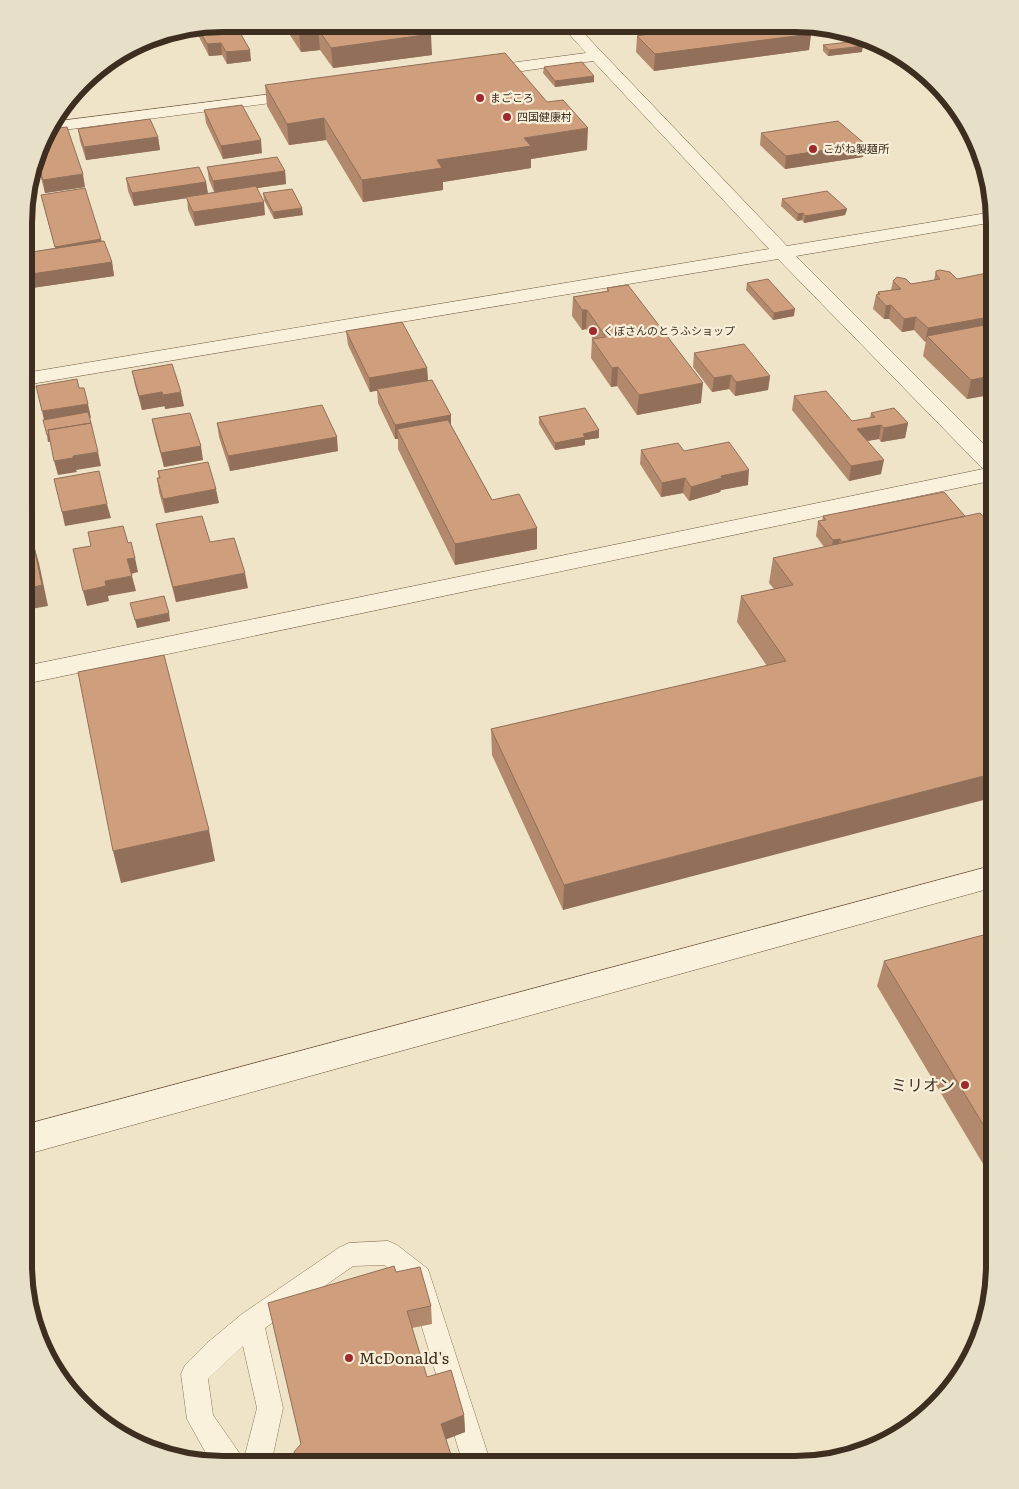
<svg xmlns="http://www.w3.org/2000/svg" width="1019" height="1489" viewBox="0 0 1019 1489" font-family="Literata,'Noto Sans JP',serif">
<rect width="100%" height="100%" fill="#f0e4c8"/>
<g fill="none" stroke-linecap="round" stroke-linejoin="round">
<defs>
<path id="lane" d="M 388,1241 L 397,1245 L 428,1269 L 491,1464 L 463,1464 L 409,1284 L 384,1265 L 353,1266 L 265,1328 L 283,1408 L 271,1464 L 212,1464 L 187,1419 L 181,1374 L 185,1365 L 207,1343 L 242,1314 L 340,1247 L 349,1243 ZM 243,1346 L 257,1408 L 243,1463 L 240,1454 L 213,1415 L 208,1379 Z"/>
<path id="secondary" d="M 561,25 L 576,25 L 787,246 L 993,212 L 994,222 L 796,256 L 995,455 L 995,480 L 25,684 L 25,666 L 983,469 L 778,259 L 25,385 L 25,373 L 769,249 L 593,61 L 480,77 L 474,75 L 472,72 L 474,69 L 480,67 L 586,53 Z
M 303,90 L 309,92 L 311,95 L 309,98 L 48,132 L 52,122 Z
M 995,865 L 995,887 L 24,1155 L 24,1125 Z"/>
</defs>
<!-- lane casing -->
<use href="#lane" stroke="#8d765c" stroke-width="1"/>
<!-- secondary casing -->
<use href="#secondary" stroke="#6f573f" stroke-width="1"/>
<!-- lane -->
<use href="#lane" fill="#faf1dc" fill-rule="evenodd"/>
<!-- secondary -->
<use href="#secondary" fill="#faf1dc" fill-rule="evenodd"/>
</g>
<!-- wall -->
<path fill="#b2896c" d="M 223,24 L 251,61 L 227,64 L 222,55 L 209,56 L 198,35 L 148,41 L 159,34 Z
M 239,24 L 440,24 L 424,26 L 432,55 L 333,68 L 320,50 L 301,52 L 284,26 L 244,32 Z
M 667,25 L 679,25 L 683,29 L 703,26 L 703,25 L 802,25 L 811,34 L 809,50 L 654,71 L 636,52 L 637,36 L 667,31 Z
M 823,45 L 862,52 L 828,56 L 823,51 Z
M 544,67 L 594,82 L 555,87 L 543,73 Z
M 265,85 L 587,150 L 531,159 L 531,168 L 443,182 L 443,190 L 363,202 L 326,140 L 289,145 L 267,106 Z
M 204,110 L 262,153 L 223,159 L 206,123 Z
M 49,129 L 85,187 L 45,193 L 37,163 Z
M 78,129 L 158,137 L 160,150 L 86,160 L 80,141 Z
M 761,133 L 863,157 L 785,169 L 760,145 Z
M 207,167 L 285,171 L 286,184 L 257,188 L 265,215 L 195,226 L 188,210 L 187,198 L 134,206 L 128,191 L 126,178 L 206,182 L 208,193 L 214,192 L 209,180 Z
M 263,193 L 303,215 L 274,219 L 264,200 Z
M 41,195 L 102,241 L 112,262 L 114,276 L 25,289 L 25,253 L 55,248 Z
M 782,199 L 847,209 L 845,215 L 804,223 L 802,220 L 797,221 L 781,206 Z
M 994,222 L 995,223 L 995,246 L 990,240 Z
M 936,271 L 957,279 L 995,281 L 995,394 L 967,399 L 923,356 L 926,341 L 925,342 L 914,330 L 902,332 L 889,319 L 884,319 L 873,309 L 876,295 L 877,295 L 878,292 L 891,290 L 893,281 L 911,284 L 934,280 Z
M 747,283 L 794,316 L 773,320 L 746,290 Z
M 607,288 L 701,403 L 637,415 L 617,386 L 611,387 L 591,358 L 592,339 L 593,339 L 586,329 L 582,330 L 572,316 L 573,297 L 607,291 Z
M 346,331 L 427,368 L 428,381 L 451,415 L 451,425 L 492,500 L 537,549 L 455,565 L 398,449 L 398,439 L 395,439 L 378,403 L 377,390 L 370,392 L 348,345 Z
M 694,353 L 770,376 L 768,390 L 735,396 L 729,389 L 712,392 L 693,367 Z
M 132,371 L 184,406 L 165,409 L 165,406 L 142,410 L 135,385 Z
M 794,396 L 852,421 L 870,418 L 871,413 L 908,423 L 905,438 L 881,442 L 879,439 L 867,441 L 881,474 L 849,481 L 792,410 Z
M 539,417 L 599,430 L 599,438 L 585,440 L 585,445 L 555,450 L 539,424 Z
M 152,419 L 203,460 L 164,467 L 155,434 Z
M 217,423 L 338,451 L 230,471 L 219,437 Z
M 641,450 L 684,451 L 748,485 L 721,490 L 720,492 L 689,501 L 683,493 L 661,497 L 640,464 Z
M 158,471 L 219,503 L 165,513 L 159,492 L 157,478 L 159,478 Z
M 823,516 L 965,516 L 563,910 L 492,755 L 491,729 L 767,666 L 737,622 L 741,596 L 774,589 L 769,583 L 773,558 L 824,547 L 816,536 L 818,521 L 822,521 Z
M 156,524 L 210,542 L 248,588 L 176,602 L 159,538 Z
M 995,932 L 995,1184 L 877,986 L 884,961 Z
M 396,1272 L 431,1306 L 432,1324 L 412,1328 L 427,1377 L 464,1415 L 465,1432 L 446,1439 L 301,1444 Z"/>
<!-- shaded-wall -->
<path fill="#916f58" d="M 243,24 L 283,24 L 284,26 L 244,32 Z
M 417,24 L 440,24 L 417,27 Z
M 197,28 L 198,35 L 148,41 L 159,34 Z
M 318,29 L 320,50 L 301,52 L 299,32 Z
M 431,34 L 432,55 L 333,68 L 331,48 Z
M 811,34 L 809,50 L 654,71 L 655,54 Z
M 221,43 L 222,55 L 209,56 L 207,44 Z
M 863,46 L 862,52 L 828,56 L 829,50 Z
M 250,50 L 251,61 L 227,64 L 226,52 Z
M 594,76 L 594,82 L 555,87 L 555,81 Z
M 324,118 L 326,140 L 289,145 L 287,124 Z
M 588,128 L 587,150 L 531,159 L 531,168 L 443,182 L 443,190 L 363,202 L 362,180 L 524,138 Z
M 158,137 L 160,150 L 86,160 L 84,147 Z
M 261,140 L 262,153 L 223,159 L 221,146 Z
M 865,144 L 863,157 L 785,169 L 786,156 Z
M 285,171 L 286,184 L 215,194 L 213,181 Z
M 83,174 L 85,187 L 45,193 L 43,180 Z
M 206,182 L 208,195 L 134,206 L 132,193 Z
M 264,202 L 265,215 L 195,226 L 193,212 Z
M 302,208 L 303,215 L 274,219 L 273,212 Z
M 847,209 L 845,215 L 804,223 L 805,216 Z
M 803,213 L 802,220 L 797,221 L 798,214 Z
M 101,239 L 104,253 L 58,260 L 55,247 Z
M 112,262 L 114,276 L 25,289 L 25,275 Z
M 891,305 L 889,319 L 884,319 L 886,306 Z
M 795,309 L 794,316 L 773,320 L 774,313 Z
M 582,310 L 587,310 L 586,329 L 582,330 Z
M 995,316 L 995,329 L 927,336 L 926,341 L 925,342 L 928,328 Z
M 916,317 L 914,330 L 902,332 L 904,319 Z
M 618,367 L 617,386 L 611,387 L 612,368 Z
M 427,368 L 428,382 L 370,392 L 369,378 Z
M 731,375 L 729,389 L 712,392 L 714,378 Z
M 995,375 L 995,394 L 967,399 L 971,380 Z
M 770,376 L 768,390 L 735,396 L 736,382 Z
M 703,383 L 701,403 L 637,415 L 639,395 Z
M 162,392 L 165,406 L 142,410 L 139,396 Z
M 181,392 L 184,406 L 165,409 L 163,395 Z
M 88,404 L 91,418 L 45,425 L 42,411 Z
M 451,415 L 451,429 L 397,429 L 398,439 L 395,439 L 395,425 Z
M 908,423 L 905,438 L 881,442 L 884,428 Z
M 881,425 L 879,439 L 855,443 L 857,429 Z
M 599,430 L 599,438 L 585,440 L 585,445 L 555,450 L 555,443 L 583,434 Z
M 93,434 L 48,442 L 47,435 Z
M 337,437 L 338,451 L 230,471 L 228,456 Z
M 201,446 L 203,460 L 164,467 L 161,453 Z
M 98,452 L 101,466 L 76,470 L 77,472 L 58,475 L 54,461 L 73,456 Z
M 884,460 L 881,474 L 849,481 L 851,466 Z
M 749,470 L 748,485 L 721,490 L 720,492 L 689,501 L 691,487 L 721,476 Z
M 685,478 L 683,493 L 661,497 L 662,483 Z
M 216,489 L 219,503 L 165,513 L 163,499 Z
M 107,504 L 111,518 L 65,526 L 62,512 Z
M 537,528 L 537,549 L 455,565 L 455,544 Z
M 840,539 L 837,554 L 830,555 L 833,540 Z
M 33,542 L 39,563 L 48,606 L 25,610 L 25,589 Z
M 135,558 L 138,572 L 131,574 L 127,559 Z
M 245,573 L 248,588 L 176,602 L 173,587 Z
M 132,576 L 136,591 L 108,596 L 109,601 L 87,606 L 83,591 L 105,581 Z
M 169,613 L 170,621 L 137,628 L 135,620 Z
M 995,773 L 995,797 L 563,910 L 564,885 Z
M 209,830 L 215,861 L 121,883 L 113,851 Z
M 464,1415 L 465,1432 L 442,1441 L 441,1424 Z"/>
<!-- building -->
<path fill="#cf9f7d" stroke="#916f58" d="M 223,24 L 235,24 L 250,50 L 226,52 L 221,43 L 207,44 L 198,28 Z
M 294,24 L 423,24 L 431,34 L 331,48 L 318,29 L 299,32 Z
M 668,25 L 679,25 L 683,29 L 709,26 L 708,25 L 802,25 L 811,34 L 655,54 L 637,36 L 673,30 Z
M 858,41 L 863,46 L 829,50 L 823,45 Z
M 505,53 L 547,102 L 563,100 L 588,128 L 524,138 L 531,146 L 437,160 L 442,168 L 362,180 L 324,118 L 287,124 L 265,85 Z
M 582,62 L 594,76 L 555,81 L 544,67 Z
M 242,105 L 261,140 L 221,146 L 204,110 Z
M 150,119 L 158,137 L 84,147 L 78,129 Z
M 838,121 L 865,144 L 786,156 L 761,133 Z
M 67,127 L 83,174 L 43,180 L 37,162 L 49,129 Z
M 277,157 L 285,171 L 213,181 L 207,167 Z
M 199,167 L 206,182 L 132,193 L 126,178 Z
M 256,186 L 264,202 L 193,212 L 186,197 Z
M 85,188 L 101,239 L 55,247 L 41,195 Z
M 292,189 L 302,208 L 273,212 L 263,193 Z
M 827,191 L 847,209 L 805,216 L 803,213 L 798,214 L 782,199 Z
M 104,241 L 112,262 L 25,275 L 25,253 Z
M 940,270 L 950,272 L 957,279 L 987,273 L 995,281 L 995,303 L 993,303 L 995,305 L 995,316 L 928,328 L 916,317 L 904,319 L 891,305 L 886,306 L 876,295 L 880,294 L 878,292 L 901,289 L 893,281 L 897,277 L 906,279 L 911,284 L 940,279 L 936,274 L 936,271 Z
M 768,279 L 795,309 L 774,313 L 747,283 Z
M 628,285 L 703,383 L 639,395 L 618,367 L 612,368 L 592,339 L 606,337 L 587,310 L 582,310 L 573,297 L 609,291 L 607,288 Z
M 402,322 L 427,368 L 369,378 L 346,331 Z
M 995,323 L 995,375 L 971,380 L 927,336 Z
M 744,344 L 770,376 L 736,382 L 731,375 L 714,378 L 694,353 Z
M 172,364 L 181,392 L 163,395 L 162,392 L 139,396 L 132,371 Z
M 77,379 L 79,388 L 84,388 L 88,404 L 42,411 L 36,386 Z
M 432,380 L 451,415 L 395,425 L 377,389 Z
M 826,391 L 852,421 L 875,417 L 871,413 L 894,408 L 908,423 L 884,428 L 881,425 L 857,429 L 884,460 L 851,466 L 794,396 Z
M 322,405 L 337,437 L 228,456 L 217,423 Z
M 585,408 L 599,430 L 583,434 L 585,437 L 555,443 L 539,417 Z
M 88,412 L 91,423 L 48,430 L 49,434 L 47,435 L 43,420 Z
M 190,413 L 201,446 L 161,453 L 152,419 Z
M 448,420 L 492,500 L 519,494 L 537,528 L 455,544 L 397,429 Z
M 91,423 L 98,452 L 73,456 L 73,458 L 54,461 L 48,430 Z
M 729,442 L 749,470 L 721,476 L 722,478 L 691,487 L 685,478 L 662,483 L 641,450 L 678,443 L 684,451 Z
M 208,462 L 216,489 L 163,499 L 157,478 L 160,478 L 158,471 Z
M 99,471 L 107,504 L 62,512 L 54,479 Z
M 944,492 L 965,516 L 842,542 L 840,539 L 833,540 L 818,521 L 826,520 L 823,516 Z
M 980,513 L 995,530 L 995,773 L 564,885 L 491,729 L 786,661 L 741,596 L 793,585 L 773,558 Z
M 202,516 L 210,542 L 234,538 L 245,573 L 173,587 L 156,524 Z
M 123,526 L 128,543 L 131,542 L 135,558 L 127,559 L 132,576 L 105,581 L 106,586 L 83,591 L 73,549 L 91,546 L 88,532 Z
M 33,542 L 42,585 L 25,589 L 25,544 Z
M 164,596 L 169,613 L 135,620 L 130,603 Z
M 164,655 L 209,830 L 113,851 L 78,672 Z
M 995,932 L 995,1144 L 884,961 Z
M 394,1266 L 396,1272 L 420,1267 L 431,1306 L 407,1311 L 427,1377 L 451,1370 L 464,1415 L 441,1424 L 454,1464 L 296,1464 L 294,1452 L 301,1444 L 268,1303 Z"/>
<!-- markers -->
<g fill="#9e2a2b" stroke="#f7eed8" stroke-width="2">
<circle cx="480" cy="98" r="5"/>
<circle cx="507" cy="117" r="5"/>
<circle cx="813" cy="149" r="5"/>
<circle cx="593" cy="331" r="5"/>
<circle cx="965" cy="1085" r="5"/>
<circle cx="349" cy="1358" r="5"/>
</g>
<g text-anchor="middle" stroke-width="4.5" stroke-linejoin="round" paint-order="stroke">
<!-- far-poi labels -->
<g font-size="11" fill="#3d2e20" stroke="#f7eed8" text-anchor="start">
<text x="490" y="102">まごころ</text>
<text x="517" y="121">四国健康村</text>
<text x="823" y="153">こがね製麺所</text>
<text x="603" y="335">くぼさんのとうふショップ</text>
</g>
<!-- near-poi labels -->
<g font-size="16" fill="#3d2e20" stroke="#f7eed8" text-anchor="end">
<text x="955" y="1091">ミリオン</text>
<text x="359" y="1364" text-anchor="start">McDonald's</text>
</g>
</g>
<!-- crop -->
<path d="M0 0H1019V1489H0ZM223 32H795A191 191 0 0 1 986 223V1265A191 191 0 0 1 795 1456H223A191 191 0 0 1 32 1265V223A191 191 0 0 1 223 32Z" fill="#e8dfc9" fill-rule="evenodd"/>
<path fill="none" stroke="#3d2e20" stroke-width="6" d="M223 32H795A191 191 0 0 1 986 223V1265A191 191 0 0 1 795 1456H223A191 191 0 0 1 32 1265V223A191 191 0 0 1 223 32Z"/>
</svg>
